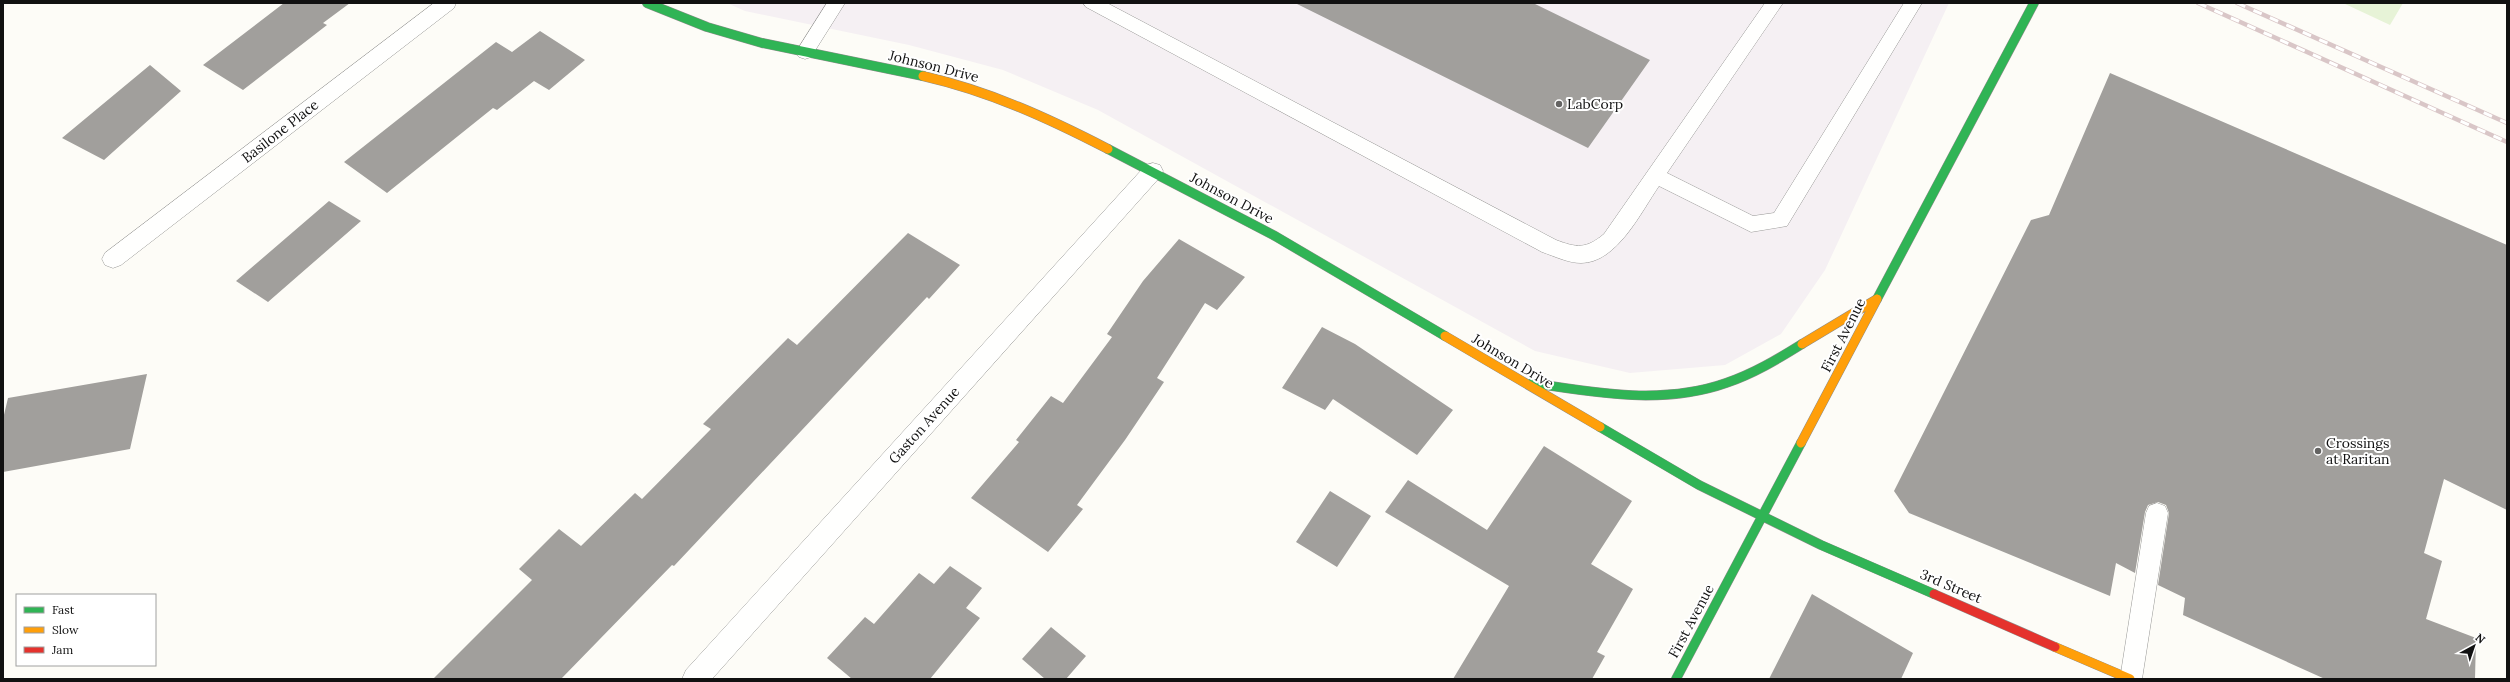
<svg xmlns="http://www.w3.org/2000/svg" width="2510" height="682" viewBox="0 0 2510 682" font-family="Lora,serif">
<rect width="100%" height="100%" fill="#fdfcf7"/>
<!-- industrial -->
<path fill="#f5f0f3" d="M 727,3 L 1949,3 L 1825,270 L 1781,334 L 1725,365 L 1630,373 L 1535,351 L 1098,110 L 1003,70 L 909,45 L 745,11 Z"/>
<!-- green -->
<path fill="#e7f3d7" d="M 2343,3 L 2403,3 L 2390,25 Z"/>
<!-- building -->
<path fill="#a19f9c" d="M 284,3 L 350,3 L 323,23 L 327,25 L 243,90 L 203,65 Z
M 1295,3 L 1533,3 L 1650,60 L 1588,148 Z
M 540,31 L 585,60 L 549,90 L 534,81 L 497,110 L 493,108 L 387,193 L 344,162 L 496,42 L 512,52 Z
M 150,65 L 181,91 L 104,160 L 62,138 Z
M 2110,73 L 2507,245 L 2507,510 L 2444,479 L 2424,553 L 2442,561 L 2426,619 L 2476,638 L 2475,679 L 2325,679 L 2183,615 L 2185,598 L 2158,585 L 2169,513 L 2166,505 L 2158,502 L 2148,505 L 2145,512 L 2135,573 L 2116,563 L 2110,596 L 1909,513 L 1894,491 L 2031,220 L 2049,215 Z
M 329,201 L 361,221 L 268,302 L 236,281 Z
M 908,233 L 960,265 L 929,299 L 927,297 L 674,566 L 672,565 L 561,679 L 433,679 L 532,580 L 519,569 L 559,529 L 581,546 L 635,493 L 642,499 L 711,429 L 703,424 L 788,338 L 797,345 Z
M 1179,239 L 1245,277 L 1217,310 L 1205,303 L 1157,378 L 1164,382 L 1125,440 L 1077,505 L 1083,509 L 1048,552 L 971,498 L 1019,442 L 1016,440 L 1051,396 L 1063,403 L 1112,337 L 1107,334 L 1143,281 Z
M 1322,327 L 1355,344 L 1453,410 L 1417,455 L 1333,399 L 1325,410 L 1282,388 Z
M 147,374 L 130,449 L 3,472 L 3,419 L 8,398 Z
M 1544,446 L 1632,501 L 1591,564 L 1633,589 L 1597,652 L 1605,656 L 1592,679 L 1453,679 L 1509,586 L 1385,512 L 1408,480 L 1487,530 Z
M 1330,491 L 1371,516 L 1337,567 L 1296,542 Z
M 950,566 L 982,588 L 966,608 L 980,618 L 930,679 L 852,679 L 827,658 L 865,617 L 874,624 L 919,573 L 934,584 Z
M 1812,594 L 1913,653 L 1901,679 L 1769,679 Z
M 1051,627 L 1086,656 L 1066,679 L 1045,679 L 1022,659 Z"/>
<g fill="none" stroke-linecap="round" stroke-linejoin="round">
<defs>
<path id="lane" d="M 827,3 L 845,3 L 811,57 L 805,59 L 799,57 L 796,52 Z
M 1083,3 L 1107,3 L 1556,240 C 1577,248 1586,249 1604,234 L 1765,3 L 1783,3 L 1667,173 L 1753,216 L 1774,213 L 1904,3 L 1922,3 L 1787,226 L 1751,232 L 1659,186 C 1641,212 1617,263 1581,263 C 1568,263 1554,256 1542,252 L 1086,7 Z
M 2157,503 L 2165,506 L 2168,513 L 2142,679 L 2120,679 L 2146,513 L 2149,506 Z"/>
<path id="street" d="M 434,3 L 456,3 L 454,8 L 121,265 L 113,268 L 105,265 L 102,259 L 105,253 Z
M 1153,163 L 1160,165 L 1163,171 L 1160,177 L 712,679 L 682,679 L 686,670 L 1146,165 Z"/>
<path id="fast" d="M 647,3 L 707,27 L 762,43 L 923,76
M 1108,149 L 1275,236 L 1445,336
M 1877,299 L 2034,3
M 1532,383 C 1595,393 1664,405 1726,383 C 1753,374 1778,359 1802,344
M 1600,427 L 1699,485 L 1821,545 L 1934,594
M 1676,679 L 1801,443"/>
<path id="slow" d="M 923,76 C 989,91 1048,118 1108,149
M 1445,336 L 1600,427
M 1802,344 L 1877,299
M 1801,443 L 1877,299
M 2055,647 L 2130,679"/>
<path id="jam" d="M 1934,594 L 2055,647"/>
</defs>
<!-- lane casing -->
<use href="#lane" stroke="#979795" stroke-width="1"/>
<!-- street casing -->
<use href="#street" stroke="#979795" stroke-width="1"/>
<!-- fast casing -->
<use href="#fast" stroke="#8e8d8b" stroke-width="10"/>
<!-- slow casing -->
<use href="#slow" stroke="#8e8d8b" stroke-width="10"/>
<!-- jam casing -->
<use href="#jam" stroke="#8e8d8b" stroke-width="10"/>
<!-- lane -->
<use href="#lane" fill="#fffffe" fill-rule="evenodd"/>
<!-- street -->
<use href="#street" fill="#fffffe" fill-rule="evenodd"/>
<!-- fast -->
<use href="#fast" stroke="#30b455" stroke-width="9"/>
<!-- slow -->
<use href="#slow" stroke="#ff9f0a" stroke-width="9"/>
<!-- jam -->
<use href="#jam" stroke="#e5322d" stroke-width="9"/>
<defs>
<path id="rail" d="M 2198,3 L 2507,142
M 2237,3 L 2507,123"/>
</defs>
<!-- rail casing -->
<use href="#rail" stroke="#d9c6c7" stroke-width="4.5"/>
<!-- rail -->
<use href="#rail" stroke="#fff" stroke-width="3" stroke-dasharray="9" stroke-linecap="butt"/>
</g>
<!-- markers -->
<g fill="#646362" stroke="#fff" stroke-width="1.5">
<circle cx="1559" cy="104" r="4"/>
<circle cx="2318" cy="451" r="4"/>
</g>
<g text-anchor="middle" stroke-width="4" stroke-linejoin="round" paint-order="stroke">
<!-- street labels -->
<g font-size="14" fill="#111" stroke="#fff">
<text transform="translate(934 66) rotate(14)" y="5">Johnson Drive</text>
<text transform="translate(280 131) rotate(-38)" y="5">Basilone Place</text>
<text transform="translate(1232 198) rotate(28)" y="5">Johnson Drive</text>
<text transform="translate(1843 335) rotate(-63)" y="5">First Avenue</text>
<text transform="translate(1513 361) rotate(31)" y="5">Johnson Drive</text>
<text transform="translate(924 425) rotate(-48)" y="5">Gaston Avenue</text>
<text transform="translate(1951 586) rotate(23)" y="5">3rd Street</text>
<text transform="translate(1691 621) rotate(-62)" y="5">First Avenue</text>
</g>
<!-- poi labels -->
<g font-size="14" fill="#111" stroke="#fff" text-anchor="start">
<text x="1567" y="109">LabCorp</text>
<text x="2326" y="448">Crossings<tspan x="2326" dy="16">at Raritan</tspan></text>
</g>
</g>
<!-- border -->
<rect width="2510" height="682" fill="none" stroke="#111111" stroke-width="8"/>
<!-- legend -->
<rect x="16" y="594" width="140" height="72" fill="#ffffff" stroke="#a0a0a0"/>
<rect x="24" y="607" width="20" height="6" fill="#30b455" stroke="#a0a0a0"/>
<text x="52" y="614" font-size="12" fill="#111111">Fast</text>
<rect x="24" y="627" width="20" height="6" fill="#ff9f0a" stroke="#a0a0a0"/>
<text x="52" y="634" font-size="12" fill="#111111">Slow</text>
<rect x="24" y="647" width="20" height="6" fill="#e5322d" stroke="#a0a0a0"/>
<text x="52" y="654" font-size="12" fill="#111111">Jam</text>
<!-- north arrow -->
<g transform="translate(2474 646) rotate(40)" stroke="#ffffff" stroke-width="3" paint-order="stroke">
<path d="M0-3L7 15L0 10L-7 15Z" fill="#111111"/>
<text y="-6" font-size="11" font-weight="bold" text-anchor="middle" fill="#111111">N</text>
</g>
</svg>
